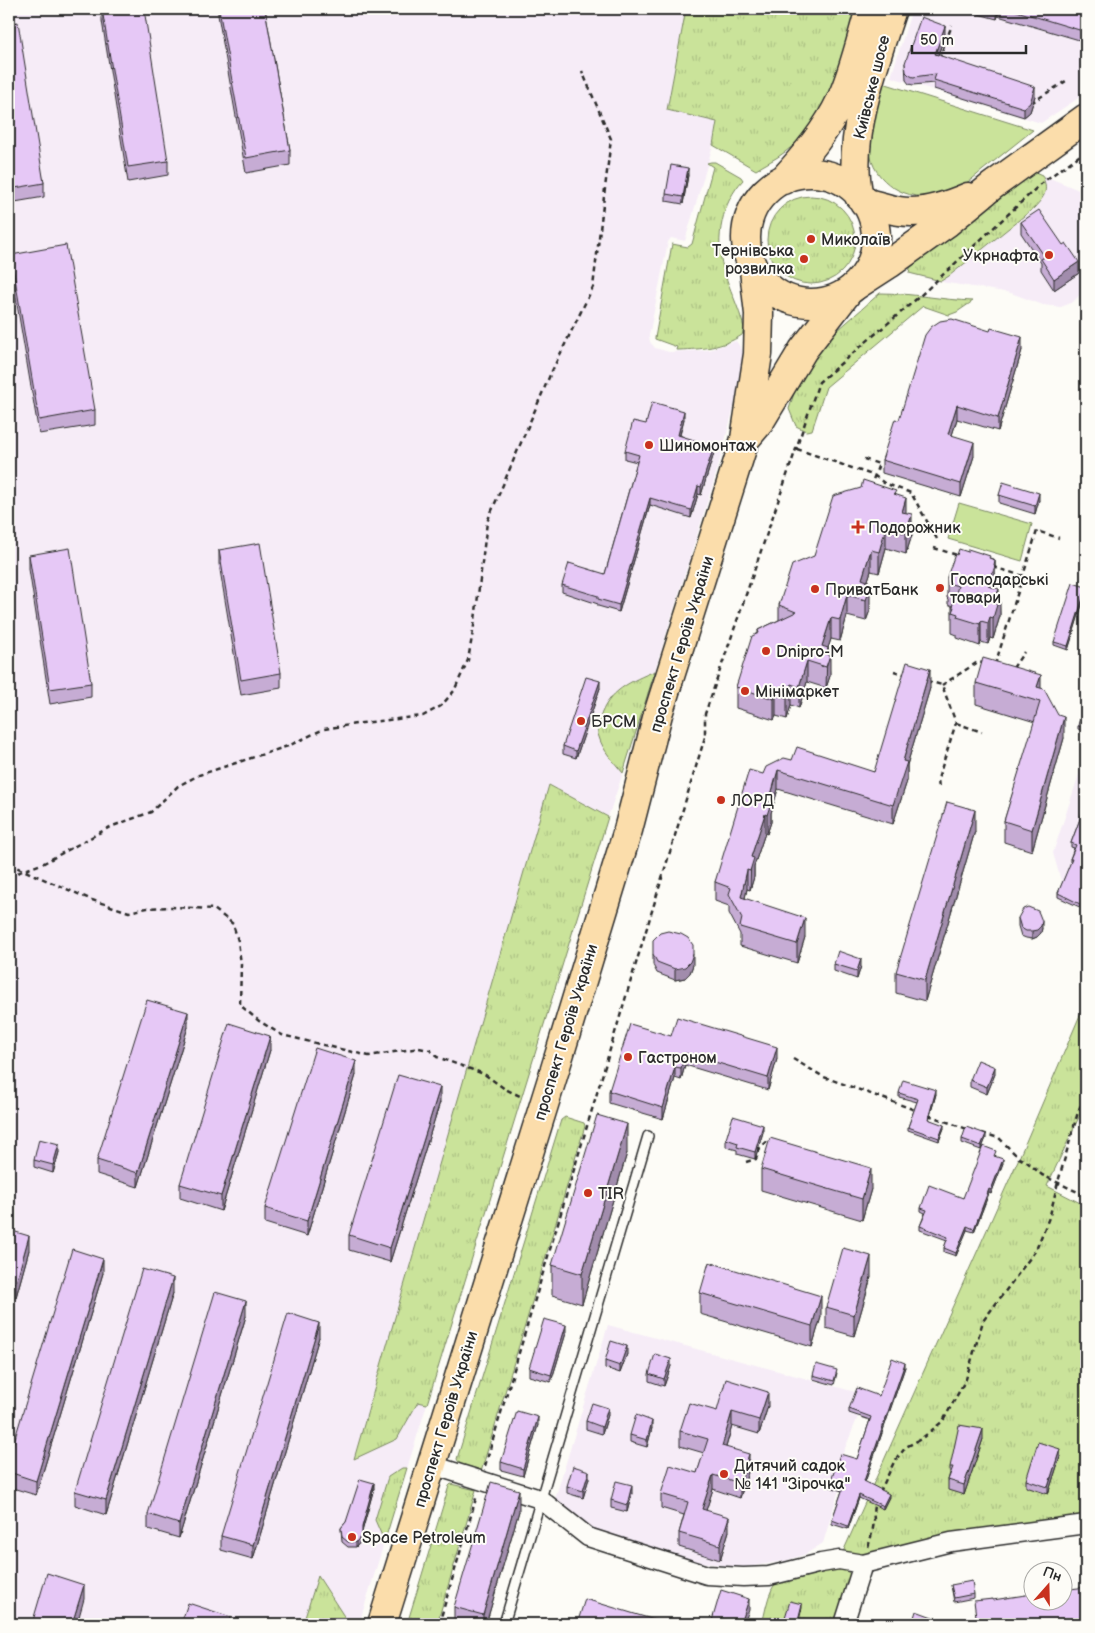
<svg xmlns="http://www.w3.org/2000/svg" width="1095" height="1633" viewBox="0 0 1095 1633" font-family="'Balsamiq Sans',sans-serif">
<defs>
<pattern id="grass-tufts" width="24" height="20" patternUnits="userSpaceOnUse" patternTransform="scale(1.25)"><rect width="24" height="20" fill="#cae39a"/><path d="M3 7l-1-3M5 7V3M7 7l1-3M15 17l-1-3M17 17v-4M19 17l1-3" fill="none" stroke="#aec385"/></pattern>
</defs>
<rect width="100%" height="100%" fill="#fdfcf7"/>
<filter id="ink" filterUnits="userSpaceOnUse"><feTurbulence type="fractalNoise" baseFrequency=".02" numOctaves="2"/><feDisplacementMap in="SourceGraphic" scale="10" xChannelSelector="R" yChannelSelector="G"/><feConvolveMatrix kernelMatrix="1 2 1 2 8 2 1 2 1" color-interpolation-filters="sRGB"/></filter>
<g filter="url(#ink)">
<!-- built -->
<path fill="#f6ecf7" d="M 9,9 L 686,9 L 667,110 L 717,122 L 713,145 L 685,241 L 671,238 L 668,242 L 649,336 L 650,342 L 655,348 L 669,352 L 709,350 L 736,341 L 744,353 L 739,388 L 716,474 L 623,773 L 608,817 L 549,785 L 397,1439 L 418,1402 L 427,1404 L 359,1624 L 349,1624 L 318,1576 L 303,1624 L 9,1624 Z
M 912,9 L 1086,9 L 1086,93 L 1041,123 L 891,77 Z
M 1035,172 L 1086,193 L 1086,289 L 1073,302 L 1061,307 L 1043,305 L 1011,293 L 935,281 L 909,273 L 910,268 Z
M 1086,753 L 1086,910 L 1058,897 L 1062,884 L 1053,853 Z
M 608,1325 L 859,1393 L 864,1402 L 841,1458 L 839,1490 L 823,1543 L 806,1554 L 785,1561 L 740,1568 L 667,1557 L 592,1530 L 554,1502 Z"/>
<!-- grass -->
<path fill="url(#grass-tufts)" stroke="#7a8762" d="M 686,9 L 860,9 C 844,60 831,119 785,152 C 776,159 765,164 756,170 L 713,145 L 717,122 L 667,110 Z
M 711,162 L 715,162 L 741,177 L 743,180 C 722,202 715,239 723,268 C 729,289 739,307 744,328 L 742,335 C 722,348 702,349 679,350 L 676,350 L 677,347 L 655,339 L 655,338 L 672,244 L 688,247 L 692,244 L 713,167 L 707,163 Z
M 1035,172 L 1042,175 C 1049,191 1045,196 1034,208 L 949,276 L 941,281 L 909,273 L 910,268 C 930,251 1015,174 1035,172 Z
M767 240a44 44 0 1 1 88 0a44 44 0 1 1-88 0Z
M 880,293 C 911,293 942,300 973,301 L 957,312 L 949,315 L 923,306 L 826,387 L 812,430 L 806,431 L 796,426 L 789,409 L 799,378 L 829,338 Z
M 655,671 L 623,773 C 614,762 603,751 599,737 C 596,730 599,724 600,718 C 608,691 631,681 655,671 Z
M 549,785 L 608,817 L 427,1404 L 418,1402 L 397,1439 L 354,1459 Z
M 1086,1001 L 1086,1102 L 1047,1186 L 1086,1206 L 1086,1530 L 957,1546 L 908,1559 L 836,1554 L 843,1552 L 1019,1158 Z
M 565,1117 L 584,1123 L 585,1126 L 481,1472 L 462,1468 L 457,1459 L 561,1120 Z
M 402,1468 L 407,1468 L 385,1540 L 382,1536 L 375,1520 L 388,1477 Z
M 451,1484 L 476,1490 L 437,1624 L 407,1624 L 449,1486 Z
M 818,1568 L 844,1569 L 850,1574 L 850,1580 L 837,1624 L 762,1624 C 765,1613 767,1599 772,1589 C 779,1574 804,1572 818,1568 Z
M 318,1576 L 349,1624 L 303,1624 Z"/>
<!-- park -->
<path fill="#cae39a" stroke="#7a8762" d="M 883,83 L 1033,130 C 1018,142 1003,154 988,166 C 980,172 972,180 963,185 C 956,189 946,193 938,195 C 909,203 871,182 870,150 C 869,128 878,104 883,83 Z
M 959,503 L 1032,524 L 1022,561 L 948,539 Z"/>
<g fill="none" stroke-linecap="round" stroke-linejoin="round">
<defs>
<path id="service" d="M 504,1624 L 648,1136"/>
<path id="minor" d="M 432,1465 L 540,1499 L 588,1537 L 707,1575 L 743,1577 L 769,1576 L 821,1563 L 839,1560 L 863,1564 L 951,1542 L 1086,1524
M 844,1624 L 863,1564"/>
<path id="primary" d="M 864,202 C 876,205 887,209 899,211 C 922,215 947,206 968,197
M 855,286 L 889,264 L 948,222 L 992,186 L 1086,118"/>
<path id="trunk" d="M746 238a65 65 0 1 1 130 0a65 65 0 1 1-130 0Z
M 783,180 C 805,156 827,130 841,100 C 854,71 861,39 870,9
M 859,196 C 845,141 875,62 892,9
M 748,436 L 759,423 L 803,350 L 847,293
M 382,1624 L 552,1079 L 628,830 L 658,714 L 745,439 L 758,354 L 759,314 L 754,270"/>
</defs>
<!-- service casing -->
<use href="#service" stroke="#2b2b2b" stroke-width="12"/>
<!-- minor casing -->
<use href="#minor" stroke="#2b2b2b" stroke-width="21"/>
<!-- primary casing -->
<use href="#primary" stroke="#2b2b2b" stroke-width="31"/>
<!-- trunk casing -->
<use href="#trunk" stroke="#2b2b2b" stroke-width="31"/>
<!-- path -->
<path stroke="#2b2b2b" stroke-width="2.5" stroke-dasharray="5 4" stroke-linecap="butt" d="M 939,59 L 952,25
M 1031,103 L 1066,81
M 797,449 L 875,476 L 884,483 L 911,493 L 937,539
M 864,459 L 879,464 L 871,485
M 934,548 L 957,555
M 993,567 L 1023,576
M 995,665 L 1037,531 L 1059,538
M 1013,668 L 1024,652
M 894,671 L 907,675
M 927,681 L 942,685 L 956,723 L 938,779 L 939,789
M 942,685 L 978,662 L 984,663
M 956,723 L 982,732
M 9,864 L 92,900 L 129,912 L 147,908 L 172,907 L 214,909 L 233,924 L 238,941 L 241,964 L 240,1005 L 259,1021 L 282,1035 L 369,1056 L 419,1048 L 430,1050 L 437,1057 L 484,1074 L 505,1089 L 520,1096
M 9,876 L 44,863 L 110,827 L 151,812 L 178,786 L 199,775 L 288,746 L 324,729 L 362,723 L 423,716 L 441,706 L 454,691 L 468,660 L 475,620 L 487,522 L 550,375 L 593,287 L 611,139 L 582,71
M 793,1059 L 824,1077 L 915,1110
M 928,1115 L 967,1129
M 982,1133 L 999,1138 L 1019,1158 L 1027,1162 L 1042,1175 L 1086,1196
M 746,1162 L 756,1159 L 760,1148 L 770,1139
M 485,1466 L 627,993 L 705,737 L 705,714 L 819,382 L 920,296 L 1044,181 L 1086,151
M 880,1492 L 894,1462 L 906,1447 L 921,1439 L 943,1421 L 966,1379 L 983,1321 L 1036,1250 L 1050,1215 L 1058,1182 L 1078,1112 L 1086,1092
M 868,1547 C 871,1538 873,1530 874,1521 C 874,1515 872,1510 875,1504
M 439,1624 L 477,1495"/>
<!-- service -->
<use href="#service" stroke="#fdfcf7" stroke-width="9"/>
<!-- minor -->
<use href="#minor" stroke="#fdfcf7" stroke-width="18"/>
<!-- primary -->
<use href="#primary" stroke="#fbddab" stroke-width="28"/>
<!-- trunk -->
<use href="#trunk" stroke="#fbddab" stroke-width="28"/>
</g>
<!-- wall -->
<path fill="#c6acd4" stroke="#2b2b2b" d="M 102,9 L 168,161 L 168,175 L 128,182 L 102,21 Z
M 218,9 L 265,9 L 290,150 L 290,165 L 246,173 L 218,15 Z
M 959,9 L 1059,9 L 1086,17 L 1086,42 L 998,16 L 997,19 Z
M 9,23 L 44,183 L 44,197 L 9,203 Z
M 945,35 L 938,55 L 1035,96 L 1030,112 L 1024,117 L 934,89 L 934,83 L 913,85 L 909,84 L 906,80 L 905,63 Z
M 688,175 L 683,204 L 666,201 L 666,194 Z
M 1021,222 L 1079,273 L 1054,290 L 1041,270 L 1041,263 L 1021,233 Z
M 11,255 L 95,410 L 95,425 L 39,434 L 11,269 Z
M 1086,308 L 1086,363 L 1083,362 L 1083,347 L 1081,346 L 1081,325 Z
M 1022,350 L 998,431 L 957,419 L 952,435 L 974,456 L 961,497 L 882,473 L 882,460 L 899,420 Z
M 684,419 L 680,435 L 714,453 L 701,495 L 698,494 L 691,518 L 650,505 L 619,612 L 598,606 L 598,604 L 562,592 L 562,585 L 605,574 L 637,462 L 625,459 L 625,451 L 646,424 Z
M 896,495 L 906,513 L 912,535 L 906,554 L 886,548 L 879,573 L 871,571 L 867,583 L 870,610 L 866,621 L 847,616 L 840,641 L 831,639 L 828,648 L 830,676 L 826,688 L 807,682 L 799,708 L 791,705 L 787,719 L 776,716 L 774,720 L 736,708 L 736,687 L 758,633 L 758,630 L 779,620 L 779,605 L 814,556 Z
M 999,495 L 1039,500 L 1035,514 L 999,503 Z
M 219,550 L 281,673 L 281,688 L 241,695 L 219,564 Z
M 29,555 L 91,683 L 91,697 L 50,704 L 29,569 Z
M 990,558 L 995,560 L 995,588 L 999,595 L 1000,616 L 993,639 L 990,638 L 988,644 L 981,642 L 980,646 L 957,638 L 957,635 L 952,633 L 952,606 L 948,604 L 948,599 L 947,598 L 947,577 Z
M 1086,587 L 1086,592 L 1068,650 L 1054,645 L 1054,642 Z
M 976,683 L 1041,688 L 1064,738 L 1032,851 L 1004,842 L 1004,821 L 1035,722 L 976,704 Z
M 600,688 L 576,758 L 563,754 L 563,746 Z
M 930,688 L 907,765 L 907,781 L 893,824 L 778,789 L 771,813 L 771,822 L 767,834 L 765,833 L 754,866 L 754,877 L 750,890 L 747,889 L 745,898 L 805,937 L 797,963 L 740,946 L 740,934 L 729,913 L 729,906 L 715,901 L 715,882 L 763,774 L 792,760 L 874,772 Z
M 1086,698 L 1086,732 L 1078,729 L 1078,726 Z
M 1086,803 L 1086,910 L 1058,897 L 1058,893 L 1071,863 L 1070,862 L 1070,859 L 1074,848 L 1071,847 L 1071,843 Z
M 975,831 L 925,1001 L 896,993 L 896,972 Z
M 1018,918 L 1042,928 L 1041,933 L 1037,937 L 1032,939 L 1026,938 L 1021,936 L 1018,926 Z
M 653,954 L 693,965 L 690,973 L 685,978 L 675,980 L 657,973 L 653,965 Z
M 834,964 L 861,966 L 857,979 L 834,971 Z
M 188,1027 L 138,1187 L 97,1174 L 97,1160 Z
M 671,1036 L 777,1059 L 768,1090 L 685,1065 L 681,1080 L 675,1078 L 663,1119 L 609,1103 L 609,1091 Z
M 270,1050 L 221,1211 L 180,1198 L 180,1184 Z
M 995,1074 L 987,1094 L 970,1087 L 970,1080 Z
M 356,1075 L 307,1236 L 265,1223 L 265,1208 Z
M 899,1093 L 936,1094 L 929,1119 L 944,1128 L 939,1141 L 908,1130 L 908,1127 L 917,1102 L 899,1097 Z
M 440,1102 L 390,1262 L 349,1250 L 349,1235 Z
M 763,1132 L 755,1159 L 737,1154 L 737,1150 L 726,1147 L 726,1139 Z
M 986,1138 L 981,1150 L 962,1143 L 962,1139 Z
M 59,1152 L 53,1173 L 34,1167 L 34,1160 Z
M 627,1153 L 582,1304 L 552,1295 L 552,1265 Z
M 996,1155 L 995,1157 L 1003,1163 L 991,1194 L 989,1193 L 974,1232 L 967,1230 L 956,1256 L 944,1252 L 944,1248 L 947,1240 L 920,1230 L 920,1226 L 925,1213 L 921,1211 L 921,1208 L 963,1198 Z
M 761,1169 L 871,1189 L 862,1220 L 761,1190 Z
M 9,1230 L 29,1250 L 16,1297 L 9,1295 Z
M 103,1273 L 36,1495 L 9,1487 L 9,1458 Z
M 871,1277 L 854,1336 L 826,1328 L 826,1307 Z
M 173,1293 L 106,1515 L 75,1505 L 75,1491 Z
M 700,1293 L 821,1317 L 812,1347 L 700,1314 Z
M 246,1316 L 179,1538 L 148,1529 L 148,1514 Z
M 566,1333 L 551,1382 L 529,1376 L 529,1368 Z
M 319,1337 L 253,1559 L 221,1550 L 221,1536 Z
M 627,1354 L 620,1373 L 605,1368 L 605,1361 Z
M 671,1366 L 664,1386 L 649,1381 L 649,1374 Z
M 905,1367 L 865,1482 L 889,1497 L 883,1509 L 859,1498 L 848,1529 L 832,1524 L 832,1520 L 842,1491 L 830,1487 L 830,1484 L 857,1459 L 870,1420 L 849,1413 L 849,1409 L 879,1396 Z
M 837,1373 L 834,1385 L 813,1379 L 813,1375 Z
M 768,1406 L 759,1434 L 732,1426 L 726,1447 L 749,1469 L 740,1498 L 713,1489 L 706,1510 L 729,1531 L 720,1560 L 679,1547 L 679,1533 L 684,1515 L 661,1508 L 661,1494 L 697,1473 L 704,1453 L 680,1446 L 680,1431 L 717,1411 Z
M 608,1415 L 602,1434 L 586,1429 L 586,1421 Z
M 538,1425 L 523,1476 L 501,1470 L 501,1462 Z
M 652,1428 L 647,1447 L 630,1442 L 630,1435 Z
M 983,1439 L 964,1495 L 948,1490 L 948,1480 L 950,1473 L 950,1467 Z
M 1060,1457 L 1048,1494 L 1026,1487 L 1026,1480 Z
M 589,1478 L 583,1498 L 567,1493 L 567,1486 Z
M 374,1488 L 362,1531 L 362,1540 L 356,1547 L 348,1547 L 342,1542 L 341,1528 Z
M 632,1493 L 627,1512 L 611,1508 L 611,1500 Z
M 519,1511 L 486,1624 L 454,1624 L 454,1607 Z
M 951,1585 L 974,1594 L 974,1598 L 954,1602 Z"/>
<!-- shaded-wall -->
<path fill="#a18cac" stroke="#2b2b2b" d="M 997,9 L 998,9 L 998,16 L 997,19 Z
M 945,26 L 945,35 L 935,63 L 935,54 Z
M 1035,87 L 1035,96 L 1030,112 L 1024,117 L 1024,108 Z
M 688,168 L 688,175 L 683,204 L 683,197 Z
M 1079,262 L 1079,273 L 1054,290 L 1054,279 Z
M 1022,337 L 1022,350 L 998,431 L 998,418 Z
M 957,405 L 957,419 L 948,448 L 948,434 Z
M 684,411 L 684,419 L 678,442 L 678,435 Z
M 974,442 L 974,456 L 961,497 L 961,484 Z
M 714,446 L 714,453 L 701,495 L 701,487 Z
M 698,486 L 698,494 L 691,518 L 691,510 Z
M 1039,493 L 1039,500 L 1035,514 L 1035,506 Z
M 650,498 L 650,505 L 619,612 L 619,605 Z
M 906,498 L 906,519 L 902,533 L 902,512 Z
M 912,514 L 912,535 L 906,554 L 906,533 Z
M 886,527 L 886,548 L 879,573 L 879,552 Z
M 871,550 L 871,571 L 867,583 L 867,597 L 870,589 L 870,610 L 866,621 L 866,600 L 865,589 L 862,600 L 862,579 Z
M 995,560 L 995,587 L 988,607 L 988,586 Z
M 1086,588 L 1086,592 L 1068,650 L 1068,646 Z
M 999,589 L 999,601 L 1000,595 L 1000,616 L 993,639 L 993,618 L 997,594 Z
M 847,595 L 847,616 L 840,641 L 840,620 Z
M 990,617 L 990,638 L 988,644 L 988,623 Z
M 831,618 L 831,639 L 822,667 L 822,646 Z
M 981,621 L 981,642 L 980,646 L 980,624 Z
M 828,648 L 828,659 L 830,655 L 830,676 L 826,688 L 827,654 Z
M 807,661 L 807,682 L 799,708 L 799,687 Z
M 930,669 L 930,688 L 907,765 L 907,781 L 893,824 L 893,805 L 903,761 Z
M 1041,675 L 1041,697 L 1037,687 Z
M 600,681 L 600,688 L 576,758 L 576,751 Z
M 791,684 L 791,705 L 787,719 L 787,698 Z
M 776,694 L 776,716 L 774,720 L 774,699 Z
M 1064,717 L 1064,738 L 1032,851 L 1032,830 Z
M 778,770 L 778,789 L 771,813 L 771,822 L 767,834 L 767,815 L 769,802 Z
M 975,810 L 975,831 L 925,1001 L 925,980 Z
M 765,814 L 765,833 L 754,866 L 754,877 L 750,890 L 751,857 Z
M 747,870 L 747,889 L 741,916 L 741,897 Z
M 805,918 L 805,937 L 797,963 L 797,944 Z
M 1042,921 L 1042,928 L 1041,933 L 1037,937 L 1032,939 L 1032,931 Z
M 693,954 L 693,965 L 690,973 L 685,978 L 675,980 L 675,969 Z
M 861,959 L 861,966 L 857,979 L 857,971 Z
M 188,1012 L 188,1027 L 138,1187 L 138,1173 Z
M 270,1036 L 270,1050 L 221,1211 L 221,1196 Z
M 777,1047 L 777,1059 L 768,1090 L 768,1078 Z
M 685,1053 L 685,1065 L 681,1080 L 681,1068 Z
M 356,1061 L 356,1075 L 307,1236 L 307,1221 Z
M 675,1067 L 675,1078 L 663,1119 L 663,1108 Z
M 995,1067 L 995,1074 L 987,1094 L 987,1087 Z
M 440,1087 L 440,1102 L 390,1262 L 390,1248 Z
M 936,1090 L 936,1094 L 928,1123 L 928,1119 Z
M 627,1124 L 627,1153 L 582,1304 L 582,1274 Z
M 763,1125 L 763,1132 L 755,1159 L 755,1152 Z
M 944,1125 L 944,1128 L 939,1141 L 939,1138 Z
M 986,1134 L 986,1138 L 981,1150 L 981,1146 Z
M 59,1144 L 59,1152 L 53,1173 L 53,1165 Z
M 1003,1159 L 1003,1163 L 991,1194 L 991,1190 Z
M 871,1168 L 871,1189 L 862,1220 L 862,1199 Z
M 989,1189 L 989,1193 L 974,1232 L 974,1229 Z
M 967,1226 L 967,1230 L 956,1256 L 956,1253 Z
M 29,1236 L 29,1250 L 16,1297 L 16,1283 Z
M 871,1256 L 871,1277 L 854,1336 L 854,1315 Z
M 103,1259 L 103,1273 L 36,1495 L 36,1481 Z
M 173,1278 L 173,1293 L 106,1515 L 106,1500 Z
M 821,1296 L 821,1317 L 812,1347 L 812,1326 Z
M 246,1301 L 246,1316 L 179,1538 L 179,1524 Z
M 319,1323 L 319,1337 L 253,1559 L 253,1545 Z
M 566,1325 L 566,1333 L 551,1382 L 551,1375 Z
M 627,1346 L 627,1354 L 620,1373 L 620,1366 Z
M 671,1359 L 671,1366 L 664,1386 L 664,1379 Z
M 905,1363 L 905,1367 L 864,1485 L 864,1481 Z
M 768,1392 L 768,1406 L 759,1434 L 759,1420 Z
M 608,1408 L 608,1415 L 602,1434 L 602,1427 Z
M 732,1412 L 732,1426 L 722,1461 L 722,1446 Z
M 538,1417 L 538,1425 L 523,1476 L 523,1469 Z
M 652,1421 L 652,1428 L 647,1447 L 647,1440 Z
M 983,1429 L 983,1439 L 964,1495 L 964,1485 Z
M 1060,1449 L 1060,1457 L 1048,1494 L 1048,1487 Z
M 749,1454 L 749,1469 L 740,1498 L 740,1483 Z
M 589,1471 L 589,1478 L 583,1498 L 583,1491 Z
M 713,1475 L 713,1489 L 702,1523 L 702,1509 Z
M 374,1483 L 374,1488 L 362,1532 L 362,1527 Z
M 632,1485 L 632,1493 L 627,1512 L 627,1505 Z
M 519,1490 L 519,1511 L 486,1624 L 483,1624 L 483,1615 Z
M 889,1494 L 889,1497 L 883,1509 L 883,1506 Z
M 859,1495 L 859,1498 L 848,1529 L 848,1526 Z
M 729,1517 L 729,1531 L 720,1560 L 720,1545 Z
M 362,1535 L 362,1540 L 356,1547 L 356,1542 Z
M 84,1585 L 84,1599 L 77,1624 L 72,1624 Z
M 749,1599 L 749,1610 L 744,1624 L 741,1624 Z
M 802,1604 L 802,1608 L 798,1624 L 797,1624 Z"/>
<!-- building -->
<path fill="#e6c8f6" stroke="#2b2b2b" d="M 102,9 L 144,9 L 168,161 L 128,167 Z
M 219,9 L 265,9 L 290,150 L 246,158 Z
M 1010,9 L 1059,9 L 1086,17 L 1086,32 Z
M 921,17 L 945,26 L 935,54 L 1035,87 L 1030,103 L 1024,108 L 934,80 L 936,74 L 913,77 L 909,75 L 906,72 L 905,63 Z
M 18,22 L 44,183 L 9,189 L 9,23 Z
M 671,165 L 688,168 L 683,197 L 666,194 Z
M 1039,210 L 1063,245 L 1066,243 L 1079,262 L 1054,279 L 1041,259 L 1045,257 L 1021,222 Z
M 66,245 L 95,410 L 39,420 L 11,255 Z
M 1086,308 L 1086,327 L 1081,325 Z
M 952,319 L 990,331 L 991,328 L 1022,337 L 998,418 L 957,405 L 948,434 L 974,442 L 961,484 L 882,460 L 895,419 L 899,420 L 925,335 L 931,327 L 940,321 Z
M 1086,331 L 1086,342 L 1083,341 Z
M 652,402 L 684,411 L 678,435 L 714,446 L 701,487 L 698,486 L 691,510 L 650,498 L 619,605 L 598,599 L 598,596 L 562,585 L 569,563 L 605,574 L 639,455 L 625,451 L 633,421 L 646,424 Z
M 863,480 L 896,491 L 894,494 L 906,498 L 902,512 L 912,514 L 906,533 L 886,527 L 879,552 L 871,550 L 862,579 L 867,581 L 865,587 L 870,589 L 866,600 L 847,595 L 840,620 L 831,618 L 822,646 L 828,648 L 827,654 L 830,655 L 826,667 L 807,661 L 799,687 L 791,684 L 787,698 L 776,694 L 774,699 L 736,687 L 752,636 L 759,633 L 758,630 L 796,612 L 779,605 L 792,565 L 814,556 L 833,496 L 861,488 Z
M 1003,482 L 1039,493 L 1035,506 L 999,495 Z
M 260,543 L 281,673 L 241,680 L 219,550 Z
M 70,548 L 91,683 L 50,689 L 29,555 Z
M 959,549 L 968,552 L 968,549 L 990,556 L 989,558 L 995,560 L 994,565 L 995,566 L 988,586 L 999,589 L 997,594 L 1000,595 L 993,618 L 990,617 L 988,623 L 981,621 L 980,624 L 957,617 L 958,614 L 952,612 L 954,607 L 952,607 L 958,586 L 948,583 L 950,578 L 947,577 L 955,554 L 957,555 Z
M 1073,583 L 1086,587 L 1086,588 L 1068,646 L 1054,642 Z
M 983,658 L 1041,675 L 1037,687 L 1044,689 L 1058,715 L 1064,717 L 1032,830 L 1004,821 L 1040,702 L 976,683 Z
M 907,662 L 930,669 L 903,761 L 907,762 L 893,805 L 778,770 L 769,802 L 771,803 L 767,815 L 765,814 L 751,857 L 754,858 L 750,871 L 747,870 L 741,897 L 805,918 L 797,944 L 740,927 L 742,918 L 729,894 L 731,888 L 715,882 L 749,770 L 763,774 L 766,767 L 784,758 L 792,760 L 797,747 L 874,772 Z
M 586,677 L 600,681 L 576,751 L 563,746 Z
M 1086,698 L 1086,729 L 1078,726 Z
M 947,802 L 975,810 L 925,980 L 896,972 Z
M 1086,803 L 1086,907 L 1058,893 L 1072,859 L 1070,859 L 1076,845 L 1071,843 Z
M 1028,907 L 1038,911 L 1042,921 L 1041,926 L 1037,930 L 1032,931 L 1026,931 L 1021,928 L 1018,918 L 1023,909 Z
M 668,931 L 681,934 L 688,938 L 693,945 L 693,954 L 690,962 L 685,967 L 675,969 L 657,962 L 653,954 L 653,940 L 660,933 Z
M 838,951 L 861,959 L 857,971 L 834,964 Z
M 147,1000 L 188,1012 L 138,1173 L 97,1160 Z
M 677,1017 L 777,1047 L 768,1078 L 685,1053 L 681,1068 L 675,1067 L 663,1108 L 609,1091 L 630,1024 L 671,1036 Z
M 229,1023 L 270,1036 L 221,1196 L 180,1184 Z
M 315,1048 L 356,1061 L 307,1221 L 265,1208 Z
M 978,1060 L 995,1067 L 987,1087 L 970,1080 Z
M 398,1075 L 440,1087 L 390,1248 L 349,1235 Z
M 903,1080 L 936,1090 L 928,1119 L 944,1125 L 939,1138 L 908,1127 L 918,1099 L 899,1093 Z
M 597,1115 L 627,1124 L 582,1274 L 552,1265 Z
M 733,1116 L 763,1125 L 755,1152 L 737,1147 L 738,1143 L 726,1139 Z
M 966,1127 L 986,1134 L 981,1146 L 962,1139 Z
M 770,1138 L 871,1168 L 862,1199 L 761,1169 Z
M 39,1139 L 59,1144 L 53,1165 L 34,1160 Z
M 983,1146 L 996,1151 L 994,1156 L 1003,1159 L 991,1190 L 989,1189 L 974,1229 L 967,1226 L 956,1253 L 944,1248 L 948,1237 L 920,1226 L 927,1210 L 921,1208 L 929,1185 L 963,1198 Z
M 9,1230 L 29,1236 L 16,1283 L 9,1280 Z
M 843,1248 L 871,1256 L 854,1315 L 826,1307 Z
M 72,1249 L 103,1259 L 36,1481 L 9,1472 L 9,1458 Z
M 709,1262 L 821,1296 L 812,1326 L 700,1293 Z
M 142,1269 L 173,1278 L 106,1500 L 75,1491 Z
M 215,1292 L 246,1301 L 179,1524 L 148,1514 Z
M 288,1313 L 319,1323 L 253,1545 L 221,1536 Z
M 544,1319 L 566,1325 L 551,1375 L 529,1368 Z
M 611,1341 L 627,1346 L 620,1366 L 605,1361 Z
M 655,1354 L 671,1359 L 664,1379 L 649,1374 Z
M 892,1358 L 905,1363 L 864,1481 L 889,1494 L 883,1506 L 859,1495 L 848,1526 L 832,1520 L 843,1488 L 830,1484 L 840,1454 L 857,1459 L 871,1417 L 849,1409 L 857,1388 L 879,1396 Z
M 816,1364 L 837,1370 L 834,1381 L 813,1375 Z
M 726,1379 L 768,1392 L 759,1420 L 732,1412 L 722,1446 L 749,1454 L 740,1483 L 713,1475 L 702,1509 L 729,1517 L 720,1545 L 679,1533 L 688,1502 L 661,1494 L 670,1465 L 697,1473 L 708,1439 L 680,1431 L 689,1403 L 717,1411 Z
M 592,1403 L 608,1408 L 602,1427 L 586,1421 Z
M 517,1411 L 538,1417 L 523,1469 L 501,1462 Z
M 636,1415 L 652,1421 L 647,1440 L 630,1435 Z
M 959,1425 L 983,1429 L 964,1485 L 948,1480 L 953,1467 L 950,1467 Z
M 1038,1442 L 1060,1449 L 1048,1487 L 1026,1480 Z
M 573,1466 L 589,1471 L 583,1491 L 567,1486 Z
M 360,1479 L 374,1483 L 362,1527 L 362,1535 L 356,1542 L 348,1542 L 342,1537 L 341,1528 L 346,1522 Z
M 616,1481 L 632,1485 L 627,1505 L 611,1500 Z
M 491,1482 L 519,1490 L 483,1615 L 454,1607 Z
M 47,1573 L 84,1585 L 72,1624 L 32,1624 Z
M 972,1581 L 974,1594 L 954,1598 L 951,1585 Z
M 1086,1587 L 1086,1624 L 977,1624 L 974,1601 L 993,1599 L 993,1600 L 1032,1594 L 1032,1600 L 1062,1600 L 1062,1590 Z
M 721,1590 L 749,1599 L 741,1624 L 711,1624 Z
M 585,1599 L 668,1624 L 577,1624 Z
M 790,1601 L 802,1604 L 797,1624 L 783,1624 Z
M 188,1603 L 231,1617 L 229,1624 L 181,1624 Z
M 916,1611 L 938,1619 L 936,1624 L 912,1624 Z"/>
</g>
<!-- markers -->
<g fill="#c8321e" stroke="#fdfcf7" stroke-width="2">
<circle cx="811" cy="239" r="5"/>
<circle cx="1049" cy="255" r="5"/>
<circle cx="804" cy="259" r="5"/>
<circle cx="649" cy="445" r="5"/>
<path d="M855.5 519.5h5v5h5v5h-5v5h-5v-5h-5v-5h5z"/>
<circle cx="940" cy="588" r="5"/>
<circle cx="815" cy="589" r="5"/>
<circle cx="766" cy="651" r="5"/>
<circle cx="745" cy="691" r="5"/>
<circle cx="581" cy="721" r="5"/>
<circle cx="721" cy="800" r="5"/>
<circle cx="628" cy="1057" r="5"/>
<circle cx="588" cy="1193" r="5"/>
<circle cx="724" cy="1474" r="5"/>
<circle cx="352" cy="1537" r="5"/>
</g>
<g text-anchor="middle" stroke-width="4" stroke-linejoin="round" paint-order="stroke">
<!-- street labels -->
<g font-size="16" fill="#2b2b2b" stroke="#fdfcf7">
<text transform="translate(871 87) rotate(-76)" y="6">Київське шосе</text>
<text transform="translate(681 644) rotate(-73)" y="6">проспект Героїв України</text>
<text transform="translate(565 1032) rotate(-73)" y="6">проспект Героїв України</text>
<text transform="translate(445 1419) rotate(-73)" y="6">проспект Героїв України</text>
</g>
<!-- poi labels -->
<g font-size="16" fill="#2b2b2b" stroke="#fdfcf7" text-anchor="start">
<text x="821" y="245">Миколаїв</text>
<text x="794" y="256" text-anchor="end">Тернівська<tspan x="794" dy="18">розвилка</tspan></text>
<text x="1039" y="261" text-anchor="end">Укрнафта</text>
<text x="659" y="451">Шиномонтаж</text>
<text x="868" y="533">Подорожник</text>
<text x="950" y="585">Господарські<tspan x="950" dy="18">товари</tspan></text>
<text x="825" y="595">ПриватБанк</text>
<text x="776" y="657">Dnipro-M</text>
<text x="755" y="697">Мінімаркет</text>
<text x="591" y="727">БРСМ</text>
<text x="731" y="806">ЛОРД</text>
<text x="638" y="1063">Гастроном</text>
<text x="598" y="1199">TIR</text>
<text x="734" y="1471">Дитячий садок<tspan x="734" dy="18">№ 141 "Зірочка"</tspan></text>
<text x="362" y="1543">Space Petroleum</text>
</g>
</g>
<!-- margin -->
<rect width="1095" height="1633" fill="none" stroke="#fdfcf7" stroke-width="30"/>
<rect x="15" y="15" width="1065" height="1603" fill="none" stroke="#2b2b2b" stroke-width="2" filter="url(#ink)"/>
<!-- north arrow -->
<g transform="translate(1048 1586) rotate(20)"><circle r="24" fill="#fdfcf7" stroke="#a9a8a5"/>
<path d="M0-4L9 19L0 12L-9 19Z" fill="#c8321e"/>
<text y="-8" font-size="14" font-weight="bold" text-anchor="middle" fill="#2b2b2b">Пн</text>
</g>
<!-- scale -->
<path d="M912 45v8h114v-8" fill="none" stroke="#2b2b2b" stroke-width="2.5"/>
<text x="920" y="45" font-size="15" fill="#2b2b2b" stroke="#fdfcf7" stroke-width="4" paint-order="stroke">50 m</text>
</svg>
